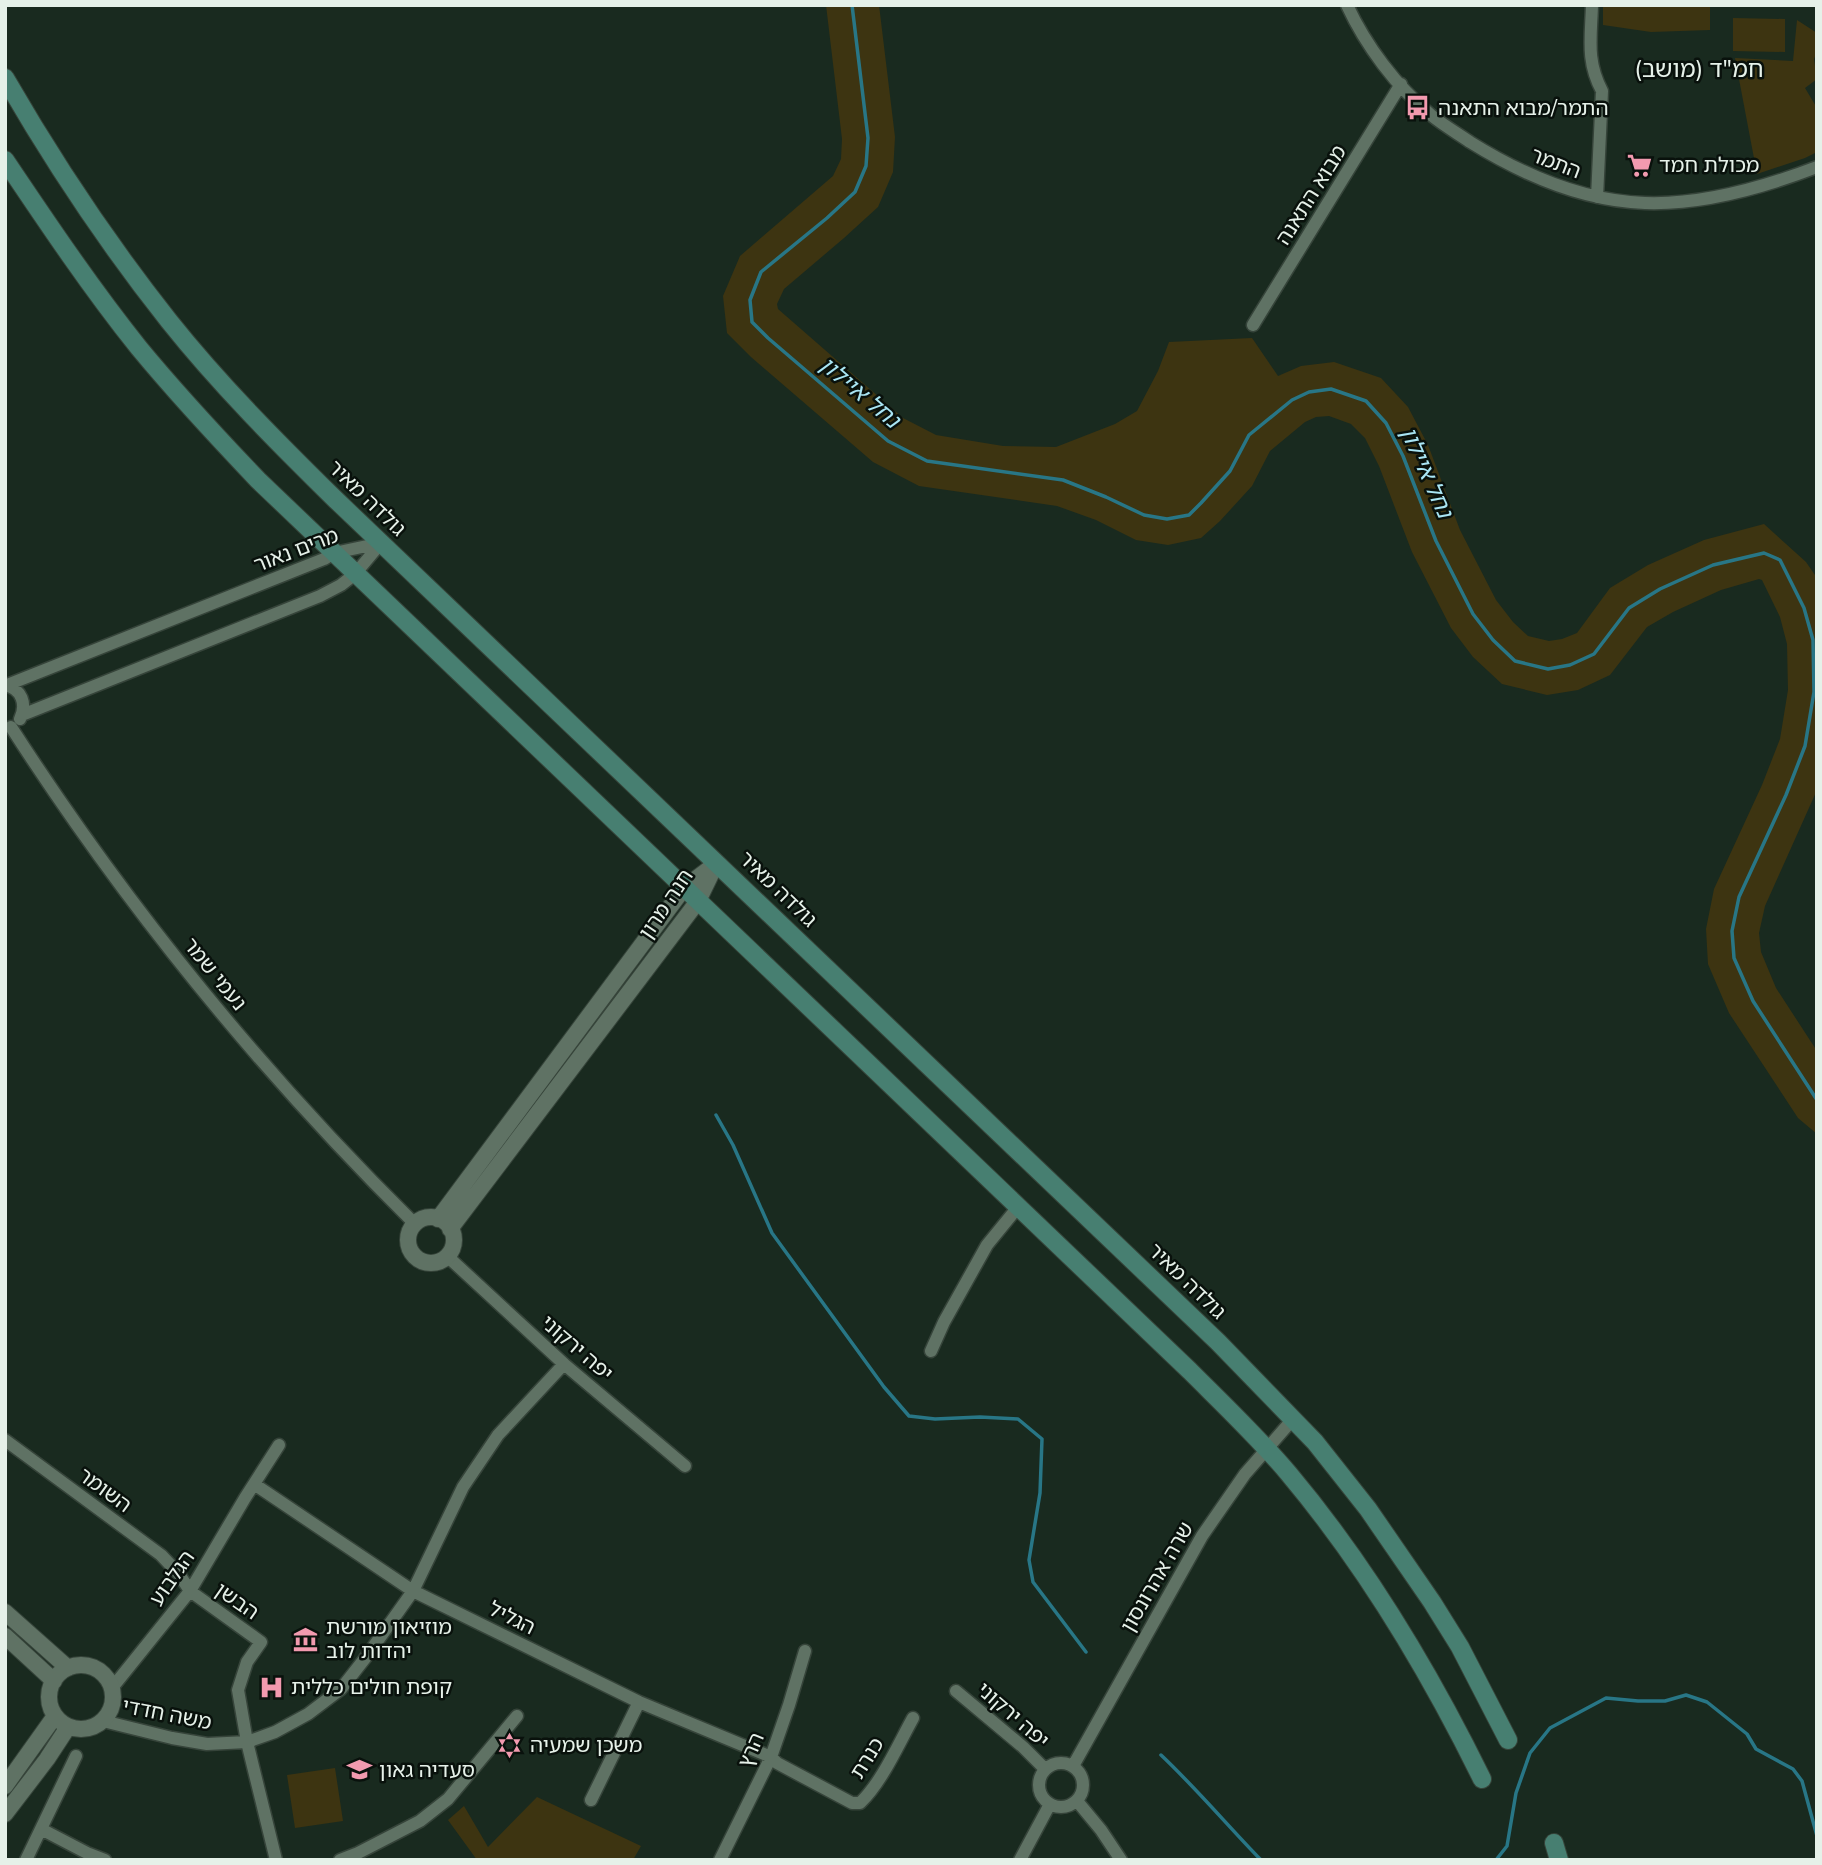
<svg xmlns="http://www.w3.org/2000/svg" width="1822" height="1865" viewBox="0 0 1822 1865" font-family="Mulish,'Noto Sans Hebrew',sans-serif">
<rect width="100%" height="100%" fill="#192a1f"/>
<!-- green -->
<path fill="#3d3411" d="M 826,5 L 879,5 L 895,137 L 893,172 L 878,207 L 844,238 L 784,289 L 777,304 L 778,309 L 903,418 L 936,435 L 1003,446 L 1056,447 L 1115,424 L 1137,411 L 1158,371 L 1169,342 L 1252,338 L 1278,376 L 1301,366 L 1334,362 L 1381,378 L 1408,407 L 1428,445 L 1460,530 L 1496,600 L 1513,622 L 1528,636 L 1549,641 L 1562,639 L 1577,633 L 1610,588 L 1648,565 L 1704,540 L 1764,524 L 1806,562 L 1817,578 L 1817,790 L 1765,906 L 1759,933 L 1761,952 L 1776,988 L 1817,1051 L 1817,1134 L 1798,1118 L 1754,1051 L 1729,1013 L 1708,964 L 1706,929 L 1714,889 L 1762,785 L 1780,739 L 1788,690 L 1787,644 L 1780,617 L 1762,580 L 1759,579 L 1721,590 L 1673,612 L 1647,627 L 1610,675 L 1578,690 L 1547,695 L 1502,684 L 1473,657 L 1451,628 L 1412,552 L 1379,466 L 1365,438 L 1351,424 L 1329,416 L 1316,417 L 1305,422 L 1270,451 L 1252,486 L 1220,521 L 1201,538 L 1168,545 L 1136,540 L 1096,520 L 1057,506 L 919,486 L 873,462 L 751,357 L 727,333 L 723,296 L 740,256 L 833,176 L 841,159 L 842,139 Z
M 1603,5 L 1710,5 L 1710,30 L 1651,32 L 1603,25 Z
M 1733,18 L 1785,19 L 1785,52 L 1733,51 Z
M 1797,20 L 1817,33 L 1817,52 L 1814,59 L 1817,79 L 1805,88 L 1817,108 L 1817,152 L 1805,158 L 1757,174 L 1735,58 L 1793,61 Z
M 335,1768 L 343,1821 L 295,1828 L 287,1775 Z
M 537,1797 L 641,1846 L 633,1860 L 477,1860 L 448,1820 L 464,1806 L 488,1847 Z"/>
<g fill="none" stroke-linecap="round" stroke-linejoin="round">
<!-- stream -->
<path stroke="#287686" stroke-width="3.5" d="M 852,5 L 868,138 L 866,166 L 855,192 L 827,218 L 761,272 L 750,300 L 752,322 L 768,338 L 888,441 L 927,461 L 1063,480 L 1106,497 L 1144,515 L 1167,519 L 1189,515 L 1201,503 L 1230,471 L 1249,435 L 1292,400 L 1309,392 L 1331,389 L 1366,401 L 1386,423 L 1403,456 L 1436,541 L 1473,614 L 1493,640 L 1515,661 L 1548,669 L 1570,665 L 1594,654 L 1629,608 L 1660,589 L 1713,565 L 1764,553 L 1780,560 L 1804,608 L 1813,640 L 1814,692 L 1805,746 L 1786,795 L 1739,897 L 1732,931 L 1734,958 L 1753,1001 L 1817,1100
M 716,1115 L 733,1145 L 772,1233 L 884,1387 L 909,1416 L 935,1419 L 980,1417 L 1018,1419 L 1042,1439 L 1040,1493 L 1029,1560 L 1033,1582 L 1086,1652
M 1161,1755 C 1196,1788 1227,1825 1261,1860
M 1496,1860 L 1507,1846 L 1516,1793 L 1530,1753 L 1550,1728 L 1606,1698 L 1638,1701 L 1665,1701 L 1686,1695 L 1707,1702 L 1747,1734 L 1756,1749 L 1793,1769 L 1802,1781 L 1817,1836"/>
<defs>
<path id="minor" d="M 1347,5 C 1366,46 1396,86 1431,115 C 1443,125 1457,133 1470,142 C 1523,175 1582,201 1645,203 C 1701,205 1765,187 1817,167
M 1592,5 C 1591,38 1586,61 1602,91 L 1597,197
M 1253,325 L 1401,84
M 5,685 C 22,689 27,704 20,719
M 7,685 L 324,559 L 334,553 L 381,543
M 22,715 L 320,596 L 341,585 L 355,574 L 381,543
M 11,727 C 127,907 263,1074 415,1224
M 447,1256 L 564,1364 L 685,1466
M 931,1351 L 944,1322 L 987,1245 L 1018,1207
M 5,1440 L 161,1555 L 179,1574 L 190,1591 L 261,1642 L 247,1662 L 238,1690 L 247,1742 L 276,1860
M 254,1484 L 413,1591 L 639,1702 L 771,1757 L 777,1763 L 852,1803 L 860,1803 C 882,1782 898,1745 913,1718
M 112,1688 L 190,1591 L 245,1498 L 279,1445
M 956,1691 L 1023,1747 L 1045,1769
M 103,1721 L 172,1738 L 207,1744 L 247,1742 L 275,1732 L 308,1714 L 341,1689 L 366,1657 L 413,1591 L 463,1487 L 498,1435 L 564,1364
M1039 1785a22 22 0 1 1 44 0a22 22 0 1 1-44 0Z
M 1073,1766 L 1202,1536 L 1245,1474 L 1293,1419
M 591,1800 L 639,1702
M 1077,1801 L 1101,1830 L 1121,1860
M 41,1829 L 87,1853 L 105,1860
M 26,1860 L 76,1756
M 340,1860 L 358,1853 L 420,1821 L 448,1799 L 517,1716
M 720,1860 L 771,1757 L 789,1705 L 805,1651
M 1020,1860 L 1050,1804"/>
<path id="tertiary" d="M408 1240a23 23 0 1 1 46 0a23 23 0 1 1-46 0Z
M 438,1219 L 684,888 L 717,863
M 450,1229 L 698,901 L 714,868
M 5,1612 L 68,1668
M 5,1636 L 54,1681
M49 1697a32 32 0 1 1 64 0a32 32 0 1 1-64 0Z
M 5,1786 L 55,1716
M 5,1814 L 47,1759 L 68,1727"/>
<path id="secondary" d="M 5,78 C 54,163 108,244 169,321 C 220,385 278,443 336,500 L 1218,1342 L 1315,1442 L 1368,1509 L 1432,1602 L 1460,1647 L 1508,1740
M 5,160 C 48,224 91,288 139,348 C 177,394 217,437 258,480 L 1190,1371 C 1223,1404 1259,1438 1289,1474 C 1367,1567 1429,1671 1482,1779
M 1554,1843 L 1559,1860"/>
</defs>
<!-- minor casing -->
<use href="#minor" stroke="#36443a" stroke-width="15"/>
<!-- tertiary casing -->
<use href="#tertiary" stroke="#36443a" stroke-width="18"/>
<!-- secondary casing -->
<use href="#secondary" stroke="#36443a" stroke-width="20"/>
<!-- minor -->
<use href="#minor" stroke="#5f7264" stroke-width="12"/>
<!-- tertiary -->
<use href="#tertiary" stroke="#5f7264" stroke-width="16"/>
<!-- secondary -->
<use href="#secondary" stroke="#477f71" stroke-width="18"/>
</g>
<!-- icons -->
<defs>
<symbol id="bus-bare" viewBox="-9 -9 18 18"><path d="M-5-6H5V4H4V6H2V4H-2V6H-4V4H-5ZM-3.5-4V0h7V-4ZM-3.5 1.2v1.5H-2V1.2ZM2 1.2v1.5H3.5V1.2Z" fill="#f29aaf" stroke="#09110c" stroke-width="2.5" paint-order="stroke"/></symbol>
<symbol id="supermarket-bare" viewBox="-9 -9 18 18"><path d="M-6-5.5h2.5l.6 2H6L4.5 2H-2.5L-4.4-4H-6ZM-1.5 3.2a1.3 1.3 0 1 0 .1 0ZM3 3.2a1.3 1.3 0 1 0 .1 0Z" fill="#f29aaf" stroke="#09110c" stroke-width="2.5" paint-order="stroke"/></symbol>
<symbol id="museum-bare" viewBox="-9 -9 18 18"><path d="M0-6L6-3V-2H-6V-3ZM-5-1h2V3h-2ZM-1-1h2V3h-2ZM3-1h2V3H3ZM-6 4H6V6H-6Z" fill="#f29aaf" stroke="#09110c" stroke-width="2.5" paint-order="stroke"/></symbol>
<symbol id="hospital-bare" viewBox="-9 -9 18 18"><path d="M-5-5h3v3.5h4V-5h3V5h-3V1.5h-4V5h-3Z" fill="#f29aaf" stroke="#09110c" stroke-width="2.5" paint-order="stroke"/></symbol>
<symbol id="synagogue-bare" viewBox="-9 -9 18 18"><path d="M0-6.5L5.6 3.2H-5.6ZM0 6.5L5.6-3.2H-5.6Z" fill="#f29aaf" stroke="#09110c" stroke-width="2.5" paint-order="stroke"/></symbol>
<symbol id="school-bare" viewBox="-9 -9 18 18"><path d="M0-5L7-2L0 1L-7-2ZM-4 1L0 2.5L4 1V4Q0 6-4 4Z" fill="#f29aaf" stroke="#09110c" stroke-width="2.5" paint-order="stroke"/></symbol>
</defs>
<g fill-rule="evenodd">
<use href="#bus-bare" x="1400" y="90" width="35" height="35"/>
<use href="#supermarket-bare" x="1622" y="148" width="35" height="35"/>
<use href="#museum-bare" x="288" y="1622" width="35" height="35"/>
<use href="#hospital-bare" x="254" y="1670" width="35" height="35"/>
<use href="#synagogue-bare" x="492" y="1728" width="35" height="35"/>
<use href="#school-bare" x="342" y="1752" width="35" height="35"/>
</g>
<g text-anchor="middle" stroke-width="5" stroke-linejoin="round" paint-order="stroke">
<!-- poi labels -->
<g font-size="21" fill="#e6f1e9" stroke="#09110c" text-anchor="start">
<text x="1438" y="115">התמר/מבוא התאנה</text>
<text x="1659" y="172">מכולת חמד</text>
<text x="326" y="1634">מוזיאון מורשת<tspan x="326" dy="24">יהדות לוב</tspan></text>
<text x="291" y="1694">קופת חולים כללית</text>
<text x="530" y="1752">משכן שמעיה</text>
<text x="379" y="1777">סעדיה גאון</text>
</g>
<!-- street labels -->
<g font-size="21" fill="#e6f1e9" stroke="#09110c">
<text transform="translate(1556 163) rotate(21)" y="7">התמר</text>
<text transform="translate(1311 195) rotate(-58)" y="7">מבוא התאנה</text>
<text transform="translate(367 498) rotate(44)" y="7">גולדה מאיר</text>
<text transform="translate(296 550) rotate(-21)" y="7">מרים נאור</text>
<text transform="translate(778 889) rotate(44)" y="7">גולדה מאיר</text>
<text transform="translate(666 904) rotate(-56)" y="7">חנה מרון</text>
<text transform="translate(215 974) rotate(51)" y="7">נעמי שמר</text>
<text transform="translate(1187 1281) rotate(44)" y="7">גולדה מאיר</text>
<text transform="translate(577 1348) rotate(41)" y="7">יפה ירקוני</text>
<text transform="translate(105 1490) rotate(36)" y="7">השומר</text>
<text transform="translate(1157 1577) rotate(-60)" y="7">שרה אהרונסון</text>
<text transform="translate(172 1578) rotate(-55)" y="7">הגלבוע</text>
<text transform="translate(237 1601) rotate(35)" y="7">הבשן</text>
<text transform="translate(512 1618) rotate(26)" y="7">הגליל</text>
<text transform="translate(167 1714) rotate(11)" y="7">משה חדדי</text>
<text transform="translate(1013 1715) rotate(41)" y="7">יפה ירקוני</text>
<text transform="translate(751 1750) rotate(-67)" y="7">הרץ</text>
<text transform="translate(867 1758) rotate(-58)" y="7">כנרת</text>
</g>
<!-- water labels -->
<g font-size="23" font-style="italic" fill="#aae6f4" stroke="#09110c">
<text transform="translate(860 392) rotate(40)" y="8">נחל איילון</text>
<text transform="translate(1427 472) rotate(66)" y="8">נחל איילון</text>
</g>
<!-- quarter labels -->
<g font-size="24" fill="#e6f1e9" stroke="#09110c">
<text x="1699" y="77">חמ"ד (מושב)</text>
</g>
</g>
<!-- border -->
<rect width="1822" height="1865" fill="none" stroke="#e6f1e9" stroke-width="14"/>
</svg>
